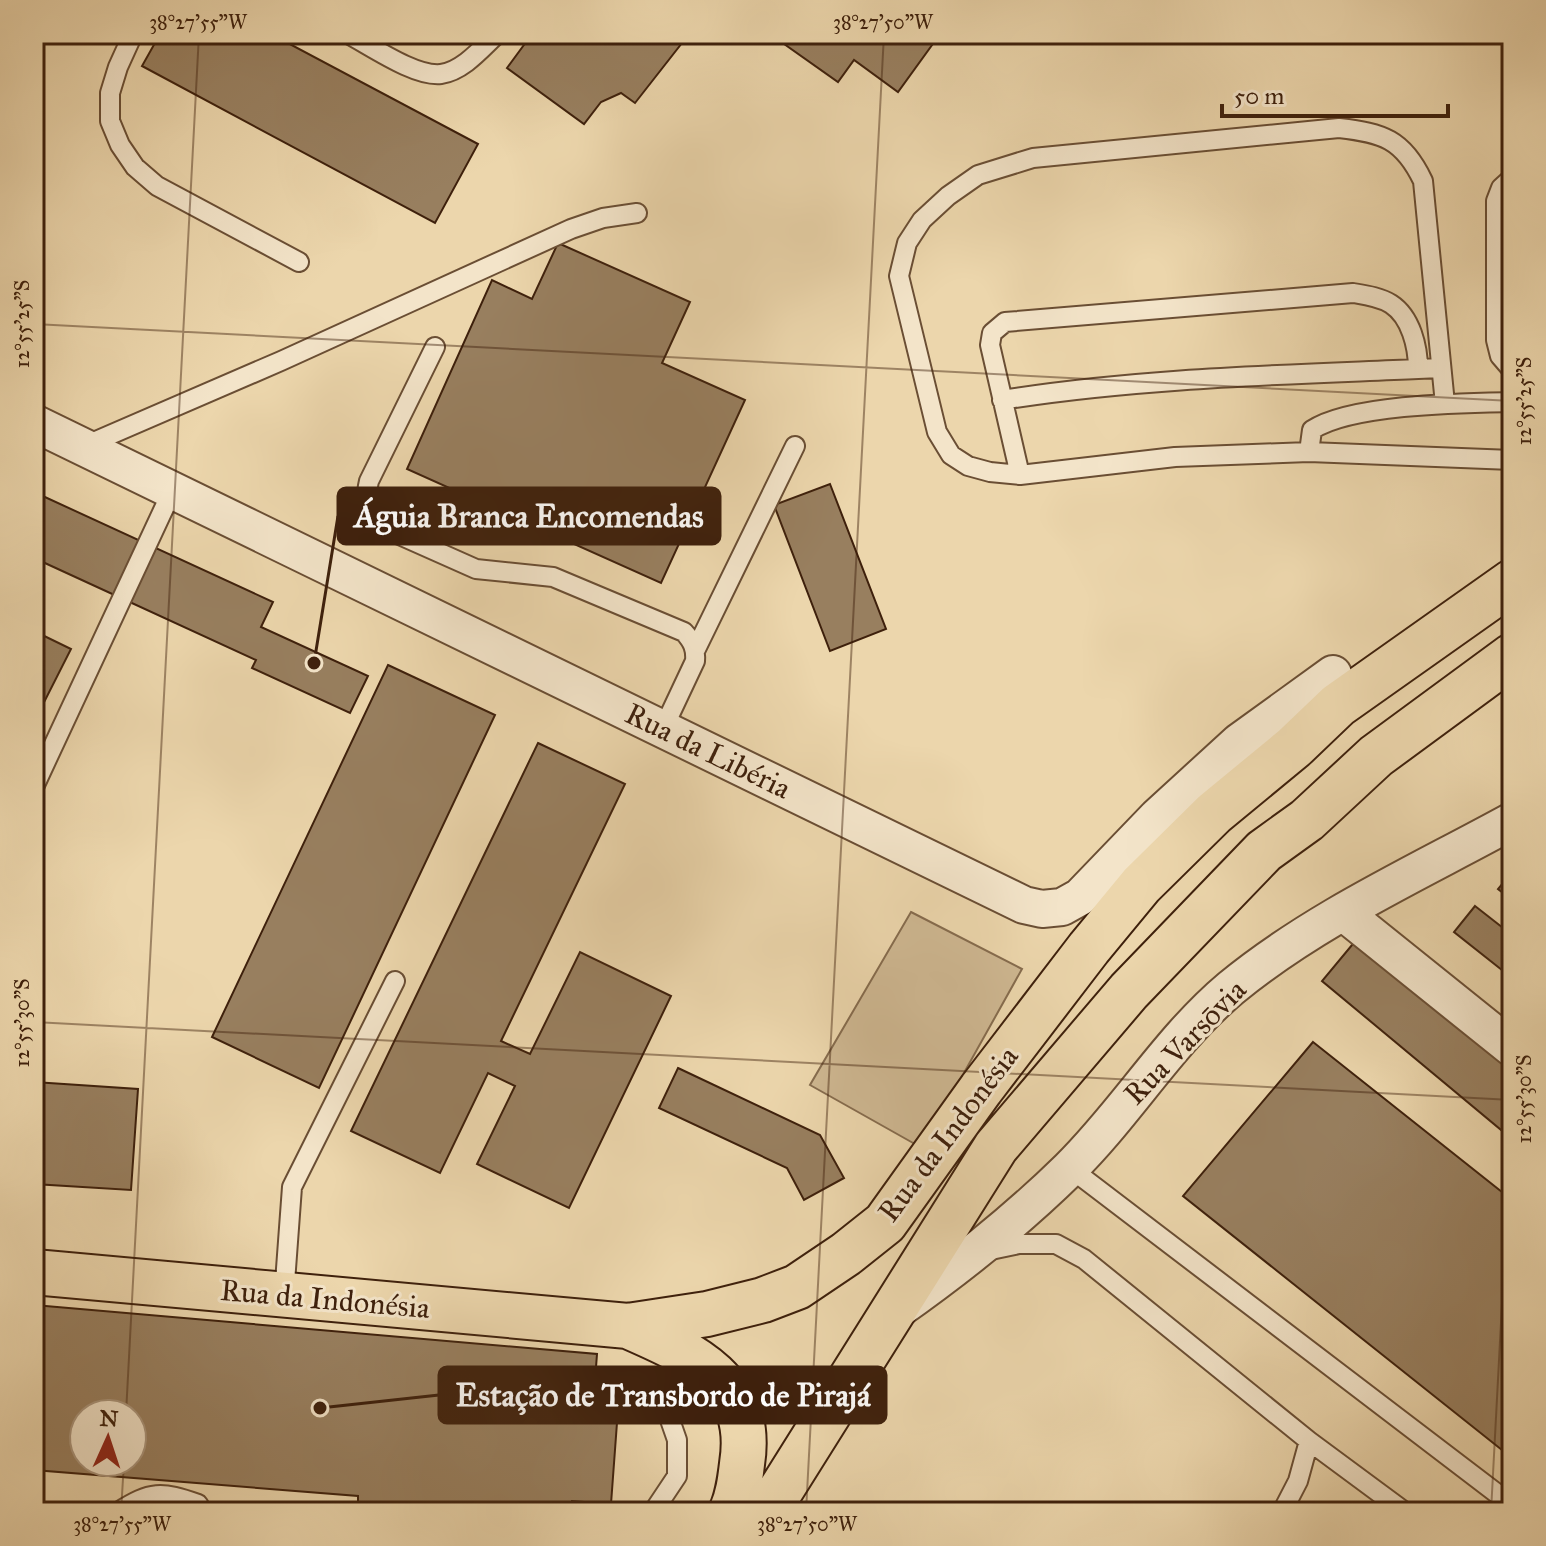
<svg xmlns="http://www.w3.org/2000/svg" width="1546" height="1546" viewBox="0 0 1546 1546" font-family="'IM FELL Great Primer',serif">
<rect width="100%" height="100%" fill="#ecd6ac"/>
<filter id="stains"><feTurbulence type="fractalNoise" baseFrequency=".0025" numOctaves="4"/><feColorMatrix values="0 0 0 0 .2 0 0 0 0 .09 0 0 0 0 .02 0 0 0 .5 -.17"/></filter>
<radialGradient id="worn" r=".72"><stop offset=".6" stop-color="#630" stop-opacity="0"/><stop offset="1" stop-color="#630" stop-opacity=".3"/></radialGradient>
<!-- green -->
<path fill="#ceb791" stroke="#866c4e" stroke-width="2" d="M 911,912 L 1022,969 L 922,1148 L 810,1085 Z"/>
<!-- building -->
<path fill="#987f5f" stroke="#3e200c" stroke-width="2" fill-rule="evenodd" d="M 160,34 L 271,34 L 478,144 L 435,223 L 142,66 Z
M 532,34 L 689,34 L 635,103 L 621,93 L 601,102 L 584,124 L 507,68 Z
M 770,34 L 940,34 L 898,92 L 854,60 L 838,82 Z
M 558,243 L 690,302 L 662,363 L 745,400 L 661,583 L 407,469 L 492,280 L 532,299 Z
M 830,484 L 886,629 L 830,651 L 774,505 Z
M 34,492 L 273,602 L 261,627 L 368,676 L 350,713 L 252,668 L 256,660 L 34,558 Z
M 34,631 L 71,649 L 34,722 Z
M 388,665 L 495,715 L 319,1088 L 212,1037 Z
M 538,743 L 625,784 L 501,1041 L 530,1054 L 580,952 L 671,996 L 569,1208 L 477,1164 L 515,1086 L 488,1073 L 440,1173 L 351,1131 Z
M 1512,872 L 1512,900 L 1498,889 Z
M 1475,906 L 1512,935 L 1512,978 L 1454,932 Z
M 1357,939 L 1512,1067 L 1512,1139 L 1322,981 Z
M 1313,1042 L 1512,1200 L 1512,1458 L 1183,1196 Z
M 678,1068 L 820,1135 L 844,1178 L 804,1200 L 787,1168 L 659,1108 Z
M 34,1082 L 138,1089 L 131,1190 L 34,1184 Z
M 34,1305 L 597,1354 L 593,1407 L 618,1409 L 611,1504 L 572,1501 L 570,1512 L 539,1512 L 431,1502 L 429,1512 L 358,1512 L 358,1496 L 34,1470 ZM 84,1414 L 132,1414 L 132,1462 L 84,1462 Z"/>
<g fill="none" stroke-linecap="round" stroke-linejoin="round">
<defs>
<path id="lane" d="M 133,34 L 118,67 L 110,93 L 110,121 L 120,145 L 135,167 L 157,186 L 299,262
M 348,34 C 371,46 415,77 441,74 C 463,71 482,48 497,34
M 1512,178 L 1501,188 L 1496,201 L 1496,340 L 1500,356 L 1512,370
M 435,347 L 369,481 C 365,499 365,511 377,525 L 476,569 L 553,577 L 684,632 C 693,642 696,649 695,661 L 663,729
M 1002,400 C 1139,378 1280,375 1418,369
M 1445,404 L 1423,181 C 1403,139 1383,133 1339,128 L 1033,158 L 978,175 L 948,196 L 922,220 L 907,243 L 899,276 L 937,432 L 951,455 L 968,466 L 990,472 L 1020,475 L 1175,457 L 1309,452 L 1512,460
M 82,447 L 281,361 L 571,229 L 603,218 L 637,213
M 1309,452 L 1312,430 C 1351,404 1464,403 1512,402
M 1020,475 L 990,345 L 992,333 L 1005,322 L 1353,293 C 1365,295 1380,297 1391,304 C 1411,317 1418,347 1418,369 L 1441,368
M 695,651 L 795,446
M 34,787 L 173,489
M 1070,1168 L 1512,1505
M 986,1251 L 1019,1244 L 1056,1244 L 1084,1259 L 1309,1441 L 1298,1481 L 1282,1512
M 284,1296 L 292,1187 L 395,981
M 594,1390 L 656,1406 L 669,1417 L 677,1440 L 677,1476 L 653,1512
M 1309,1441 L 1405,1512
M 118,1512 C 151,1491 161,1491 198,1504 L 203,1512"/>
<path id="street" d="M 34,423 L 1024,905 L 1042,909 L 1062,907 L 1080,897 L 1157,817 L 1239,742 L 1333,674
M 1344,913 L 1512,1048
M 896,1311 C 957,1268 1016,1221 1069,1169 C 1127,1112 1169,1040 1231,988 C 1315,919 1417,873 1512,821"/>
<path id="primary" d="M 34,1272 L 628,1326 L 707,1314 L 763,1300 L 797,1287 L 846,1254 L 885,1223 L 981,1089 L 1089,948 L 1141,885 L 1214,813 L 1294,747 L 1338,705 L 1512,582
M 628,1326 C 692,1354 755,1381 742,1464 C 740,1481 738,1497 731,1512
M 767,1512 L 996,1147 L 1129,991 L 1264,851 L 1307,820 L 1376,756 L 1512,656"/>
</defs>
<!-- lane casing -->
<use href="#lane" stroke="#6a4e34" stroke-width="22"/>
<!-- street casing -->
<use href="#street" stroke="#6a4e34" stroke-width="40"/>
<!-- primary casing -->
<use href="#primary" stroke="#3e200c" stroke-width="48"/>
<!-- lane -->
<use href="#lane" stroke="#f3e4c9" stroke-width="18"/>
<!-- street -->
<use href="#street" stroke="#f3e4c9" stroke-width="36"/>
<!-- primary -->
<use href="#primary" stroke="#ecd6ac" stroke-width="44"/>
</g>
<!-- ticks -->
<path fill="none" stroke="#3e200c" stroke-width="2" stroke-opacity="0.45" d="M 34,324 L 1512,401M 34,1022 L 1512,1100M 126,1414 L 199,34M 121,1512 L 124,1462M 806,1512 L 884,34M 1491,1512 L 1512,1114"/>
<g text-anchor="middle" stroke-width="6" stroke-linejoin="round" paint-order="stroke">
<!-- street labels -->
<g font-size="30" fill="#3e200c" stroke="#f3e4c9">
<text transform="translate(708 751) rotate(26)" y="10">Rua da Libéria</text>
<text transform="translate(1185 1042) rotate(-46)" y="10">Rua Varsōvia</text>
<text transform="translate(948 1134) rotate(-53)" y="10">Rua da Indonésia</text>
<text transform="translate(325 1299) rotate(5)" y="10">Rua da Indonésia</text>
</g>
</g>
<!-- callouts -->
<path fill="none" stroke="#3e200c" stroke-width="3" d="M314 663L338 516M320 1408L439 1395"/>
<g fill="#3e200c" stroke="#f3e4c9" stroke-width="3">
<circle cx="314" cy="663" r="8"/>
<circle cx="320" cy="1408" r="8"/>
</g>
<g fill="#3e200c" stroke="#3e200c" stroke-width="3">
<rect x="338" y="488" width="382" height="56" rx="8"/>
<rect x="439" y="1367" width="447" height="56" rx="8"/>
</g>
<g font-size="32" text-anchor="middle" font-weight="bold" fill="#fff">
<text x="529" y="527">Águia Branca Encomendas</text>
<text x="663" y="1406">Estação de Transbordo de Pirajá</text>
</g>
<!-- margin -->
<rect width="1546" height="1546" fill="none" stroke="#ecd6ac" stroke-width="88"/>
<!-- north arrow -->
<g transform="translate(108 1438) rotate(3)"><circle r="38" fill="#f3e4c9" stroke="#ab967d" stroke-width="2"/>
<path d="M0-6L14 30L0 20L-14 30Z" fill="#8f2418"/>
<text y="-12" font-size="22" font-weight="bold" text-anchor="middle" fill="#3e200c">N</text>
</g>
<!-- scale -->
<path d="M1222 104v12h226v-12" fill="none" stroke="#3e200c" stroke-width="4"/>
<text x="1234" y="104" font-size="24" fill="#3e200c" stroke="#f3e4c9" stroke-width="6" paint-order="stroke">50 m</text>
<rect x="44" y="44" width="1458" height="1458" fill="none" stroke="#3e200c" stroke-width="3"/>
<g font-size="20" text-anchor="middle" fill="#3e200c">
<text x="198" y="29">38°27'55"W</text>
<text x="883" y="29">38°27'50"W</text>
<text transform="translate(22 324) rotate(-90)" y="7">12°55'25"S</text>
<text transform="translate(1524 401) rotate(-90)" y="7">12°55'25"S</text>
<text transform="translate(22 1023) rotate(-90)" y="7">12°55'30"S</text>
<text transform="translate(1524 1099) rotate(-90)" y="7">12°55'30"S</text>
<text x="122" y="1531">38°27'55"W</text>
<text x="807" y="1531">38°27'50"W</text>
</g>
<rect width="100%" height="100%" filter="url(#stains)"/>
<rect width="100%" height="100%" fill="url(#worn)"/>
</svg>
